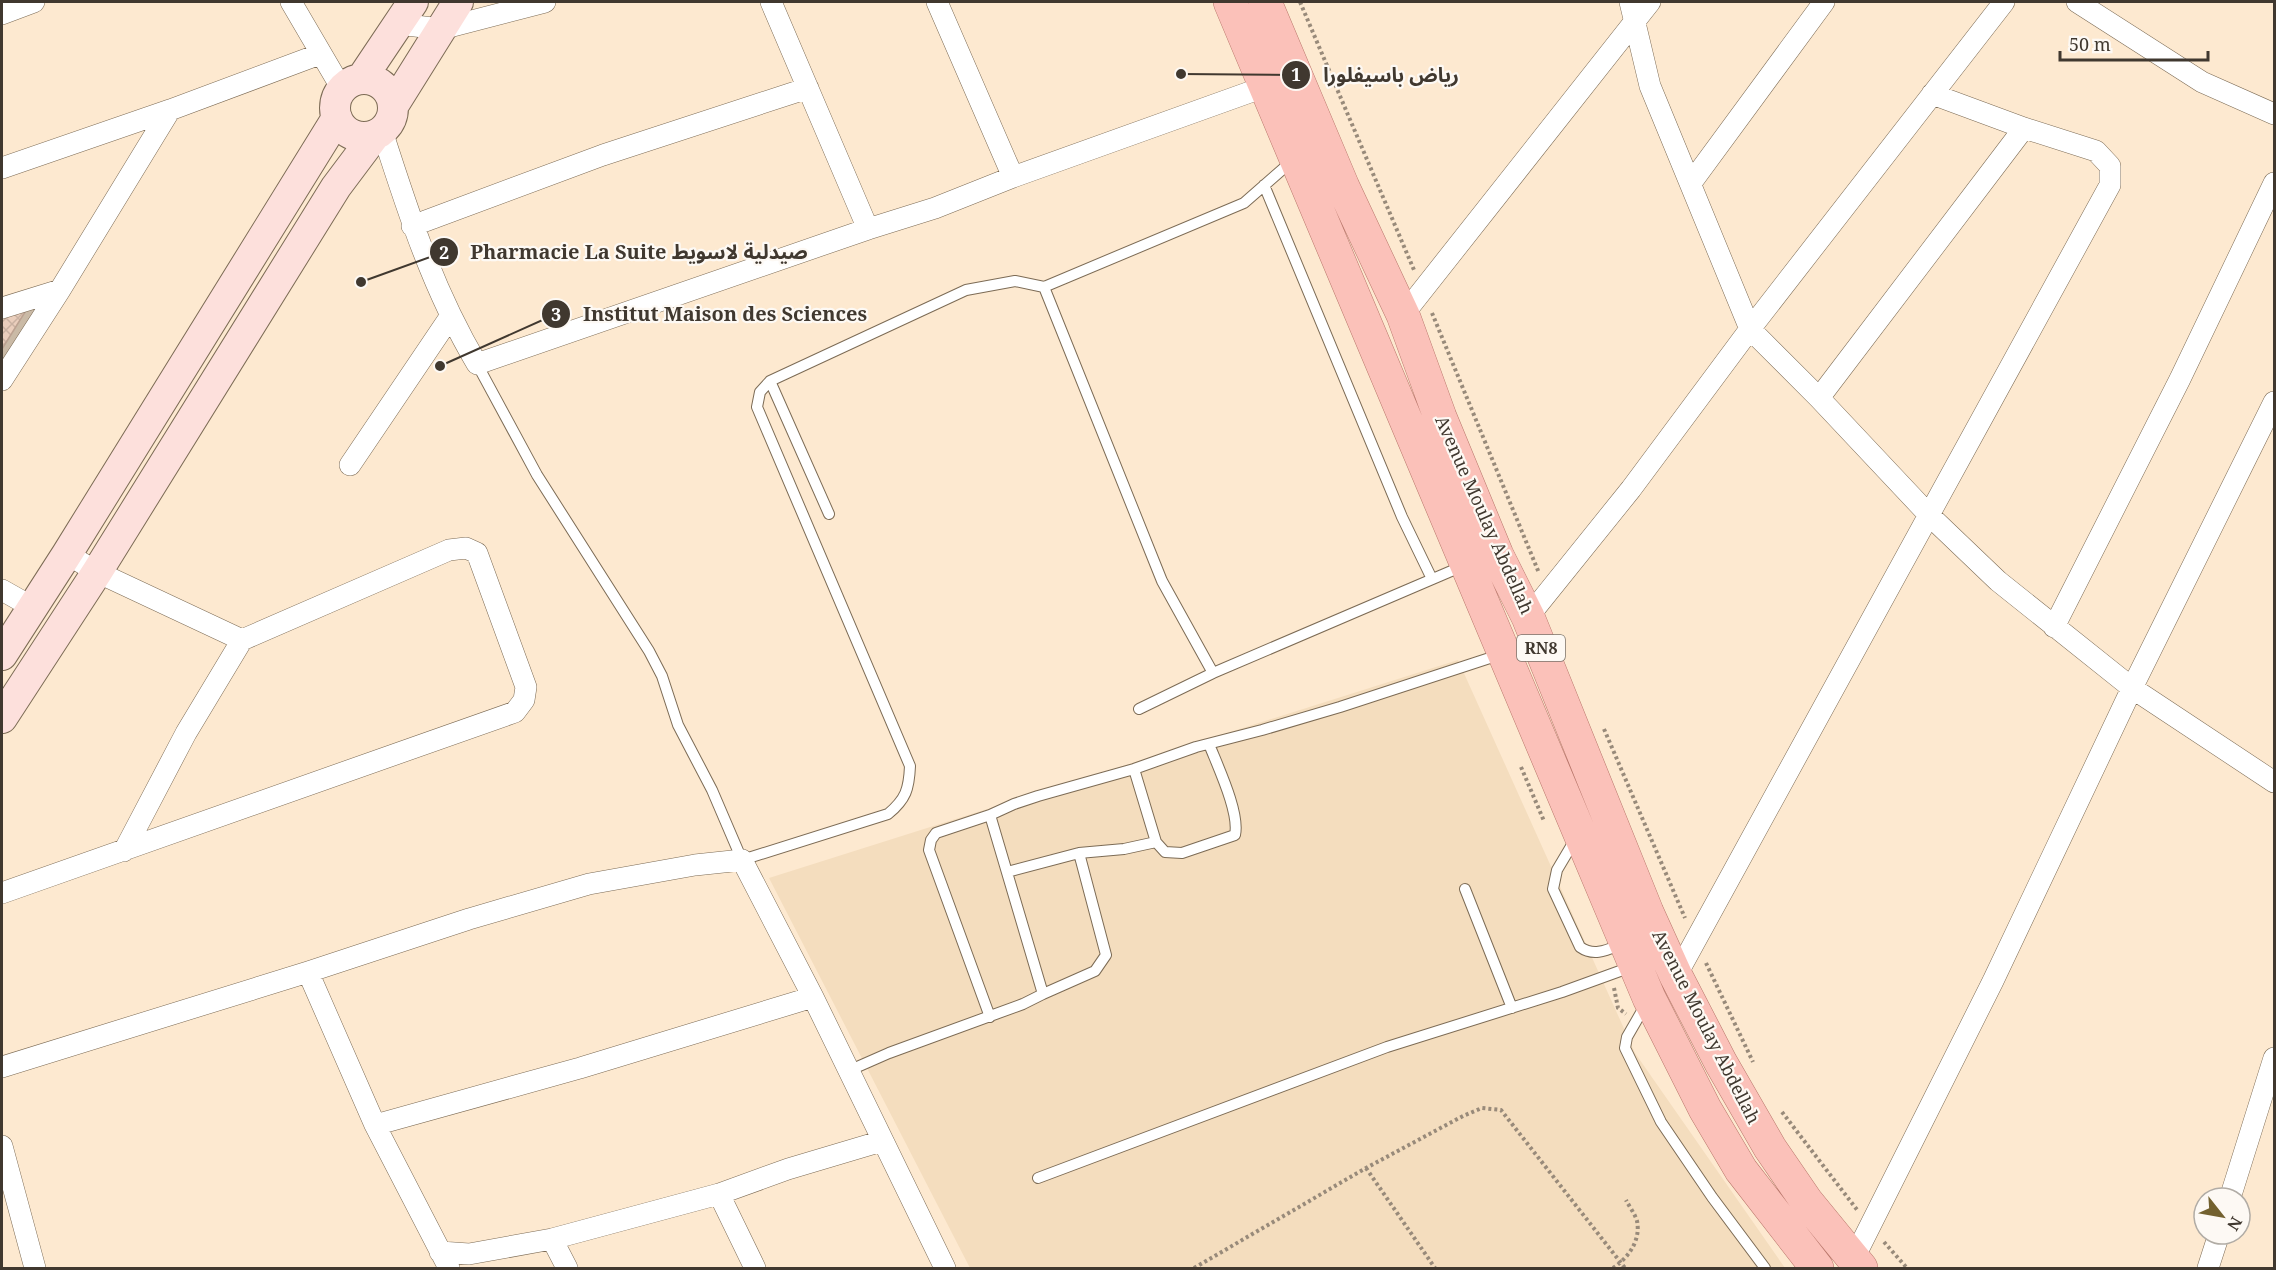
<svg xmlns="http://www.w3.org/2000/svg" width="2276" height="1270" viewBox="0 0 2276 1270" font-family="'Noto Serif','Noto Sans Arabic',serif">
<defs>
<pattern id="building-cross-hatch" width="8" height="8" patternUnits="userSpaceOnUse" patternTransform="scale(1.5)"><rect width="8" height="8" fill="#eacebc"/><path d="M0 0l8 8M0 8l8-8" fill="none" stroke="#cab2a2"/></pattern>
</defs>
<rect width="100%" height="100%" fill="#fde9d0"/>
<!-- built -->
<path fill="#f4ddbe" d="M 1458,660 L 1635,1053 L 1785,1268 L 970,1268 L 769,878 Z"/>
<!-- shadow -->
<path fill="#0003" d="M 30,306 L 44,320 L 2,385 L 2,316 Z"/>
<!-- building -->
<path fill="url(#building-cross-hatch)" stroke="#bca291" stroke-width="1.5" d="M 30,304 L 2,349 L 2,315 Z"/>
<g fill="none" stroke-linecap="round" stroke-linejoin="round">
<defs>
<path id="lane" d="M 1292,161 L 1244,203 L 1044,287 L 1162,581 L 1213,673 L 1463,566
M 1264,185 L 1402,517 L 1432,579
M 477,364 L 537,475 L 649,651 L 662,676 L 678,725 L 712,790 L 742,860 L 888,814 C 906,799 909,789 910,766 L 757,407 L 760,392 L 770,381 L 966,290 L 1015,281 L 1044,287
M 770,381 L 829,514
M 1139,709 L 1213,673
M 1134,769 L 1156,842
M 1576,838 L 1557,870 L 1553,889 L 1580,947 C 1594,957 1607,950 1622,944
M 1007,872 L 1079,853
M 1465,889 L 1512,1008
M 1043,994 L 1095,971 L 1106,955 L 1079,853 L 1124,849 L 1156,842 L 1165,852 L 1182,853 L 1235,835 C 1240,813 1218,767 1209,744
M 1646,1004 L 1627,1037 L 1625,1048 L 1661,1122 L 1712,1197 L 1765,1268
M 990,1017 L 929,850 L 931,840 L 936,833 L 990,815
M 848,1071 L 889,1053 L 1023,1004 L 1043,994 L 990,815 L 1014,804 L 1038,796 L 1134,769 L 1196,747 L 1262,730 L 1340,707 L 1502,654
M 1038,1178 L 1387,1047 L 1562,992 L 1631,967"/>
<path id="street" d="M 291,2 L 342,89
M 771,2 L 868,229
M 937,2 L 1013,177
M 1630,2 L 1650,86 L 1750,329 L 1819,398 L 1930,516 L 1998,581 L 2132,688 L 2274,782
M 2077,2 L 2202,82 L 2274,114
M 2,14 L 34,2
M 398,24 L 441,29 L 545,2
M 382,131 C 408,212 433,290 477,364 L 868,229 L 935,208 L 1013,177 L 1264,87
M 2,168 L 170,110 L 320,54
M 1691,183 L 1824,2
M 412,226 L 603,155 L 808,88
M 2,308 L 60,290
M 1403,315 L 1650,2
M 2,380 L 60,290 L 170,110
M 1819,398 L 2024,128
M 350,465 L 450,317
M 67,554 L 97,572 L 242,640
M 2,590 L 32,607
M 1528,617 L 1631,489 L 1750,329 L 2004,2
M 2054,627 L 2180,379 L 2274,183
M 2,893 L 515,712 L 524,700 L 526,687 L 477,553 L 466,548 L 449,550 L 242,640 L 186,733 L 124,851
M 308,972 L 375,1125 L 449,1268
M 1676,976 L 2110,185 L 2110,166 L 2096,151 L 2024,128 L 1932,94
M 2,1067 L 308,972 L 469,919 L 589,884 L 695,865 L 742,860 L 813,997 L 945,1268
M 375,1125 L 580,1068 L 813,997
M 2,1146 L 35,1268
M 719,1194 L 755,1268
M 2230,1198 L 2274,1058
M 552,1239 L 567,1268
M 440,1252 L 469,1254 L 552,1239 L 719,1194 L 788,1169 L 882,1141
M 1853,1260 L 1993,981 L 2132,688 L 2274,402
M 2208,1268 L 2219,1234"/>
<path id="secondary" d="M 362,78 L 413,2
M335 108a29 29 0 1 1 58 0a29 29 0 1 1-58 0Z
M 393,106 L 458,2
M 2,655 L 67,554 L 337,118
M 2,718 L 97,572 L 336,187 L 375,135"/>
<path id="primary" d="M 1230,2 L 1649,998 L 1705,1109 L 1741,1170 L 1817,1268
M 1265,2 L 1343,187 L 1403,315 L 1440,417 L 1497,555 L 1528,617 L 1647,912 L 1676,976 L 1721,1063 L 1770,1148 L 1807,1202 L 1861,1268"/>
</defs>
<!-- lane casing -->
<use href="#lane" stroke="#7c6b55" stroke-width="12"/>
<!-- street casing -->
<use href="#street" stroke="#7c6b55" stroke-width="22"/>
<!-- secondary casing -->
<use href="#secondary" stroke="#7c6b55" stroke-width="32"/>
<!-- primary casing -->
<use href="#primary" stroke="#b8766a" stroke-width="34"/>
<!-- path -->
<path stroke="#988a7a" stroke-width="4" stroke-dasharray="3 3" stroke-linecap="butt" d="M 1300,2 L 1414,270
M 1432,313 L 1539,573
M 1604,729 L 1685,918
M 1521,767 L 1544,821
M 1706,963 L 1753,1062
M 1614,988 L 1618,1008 L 1626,1014
M 1782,1112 L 1858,1211
M 1366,1168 L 1435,1268
M 1884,1242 L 1907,1268
M 1194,1268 L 1366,1168 L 1463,1116 L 1482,1108 L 1501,1110 L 1625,1268
M 1613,1268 C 1628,1258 1641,1241 1637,1221 C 1635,1214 1629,1206 1626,1200"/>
<!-- lane -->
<use href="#lane" stroke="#fff" stroke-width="10"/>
<!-- street -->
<use href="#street" stroke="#fff" stroke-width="21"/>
<!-- secondary -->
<use href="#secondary" stroke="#fde0dc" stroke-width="30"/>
<!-- primary -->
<use href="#primary" stroke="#fbc1b9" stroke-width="33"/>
</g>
<g text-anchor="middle" stroke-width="4.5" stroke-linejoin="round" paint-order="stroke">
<!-- shield labels -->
<rect fill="#fdf9f4" stroke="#79726a" stroke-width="1.5" x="1517" y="635" width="48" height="26" rx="4.5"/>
<g font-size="16" font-weight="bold" fill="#40382f">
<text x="1541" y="654">RN8</text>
</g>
<!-- street labels -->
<g font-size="18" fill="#40382f" stroke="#fdf9f4">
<text transform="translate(1484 515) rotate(66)" y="6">Avenue Moulay Abdellah</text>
<text transform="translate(1706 1027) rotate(63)" y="6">Avenue Moulay Abdellah</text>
</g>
</g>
<!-- callouts -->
<path fill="none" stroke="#40382f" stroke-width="2" d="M1181 74L1296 75M361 282L444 252M440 366L556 314"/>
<g fill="#40382f" stroke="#fdf9f4" stroke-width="2">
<circle cx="1181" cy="74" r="6"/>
<circle cx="361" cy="282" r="6"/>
<circle cx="440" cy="366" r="6"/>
<circle cx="1296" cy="75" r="15"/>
<circle cx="444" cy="252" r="15"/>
<circle cx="556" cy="314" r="15"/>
</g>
<g font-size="18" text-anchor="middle" font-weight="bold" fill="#fff">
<text x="1296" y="81">1</text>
<text x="444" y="259">2</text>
<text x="556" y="321">3</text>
</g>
<g font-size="20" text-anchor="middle" font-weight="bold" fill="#40382f" stroke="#fdf9f4" stroke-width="4.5" stroke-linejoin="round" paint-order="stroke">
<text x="1391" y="82">رياض باسيفلورا</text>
<text x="639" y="259">Pharmacie La Suite صيدلية لاسويط</text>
<text x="725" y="321">Institut Maison des Sciences</text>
</g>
<!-- border -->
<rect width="2276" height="1270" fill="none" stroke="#40382f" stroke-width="6"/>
<!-- north arrow -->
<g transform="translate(2222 1216) rotate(121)"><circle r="28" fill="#fdf9f4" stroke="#b1aca5" stroke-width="1.5"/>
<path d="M0-4.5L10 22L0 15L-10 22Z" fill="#73612f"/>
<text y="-9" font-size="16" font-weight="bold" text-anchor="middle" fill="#40382f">N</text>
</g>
<!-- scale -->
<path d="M2060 51v9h148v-9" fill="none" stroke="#40382f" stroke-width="3"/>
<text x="2069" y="51" font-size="18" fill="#40382f" stroke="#fdf9f4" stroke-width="4.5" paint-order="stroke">50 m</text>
</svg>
